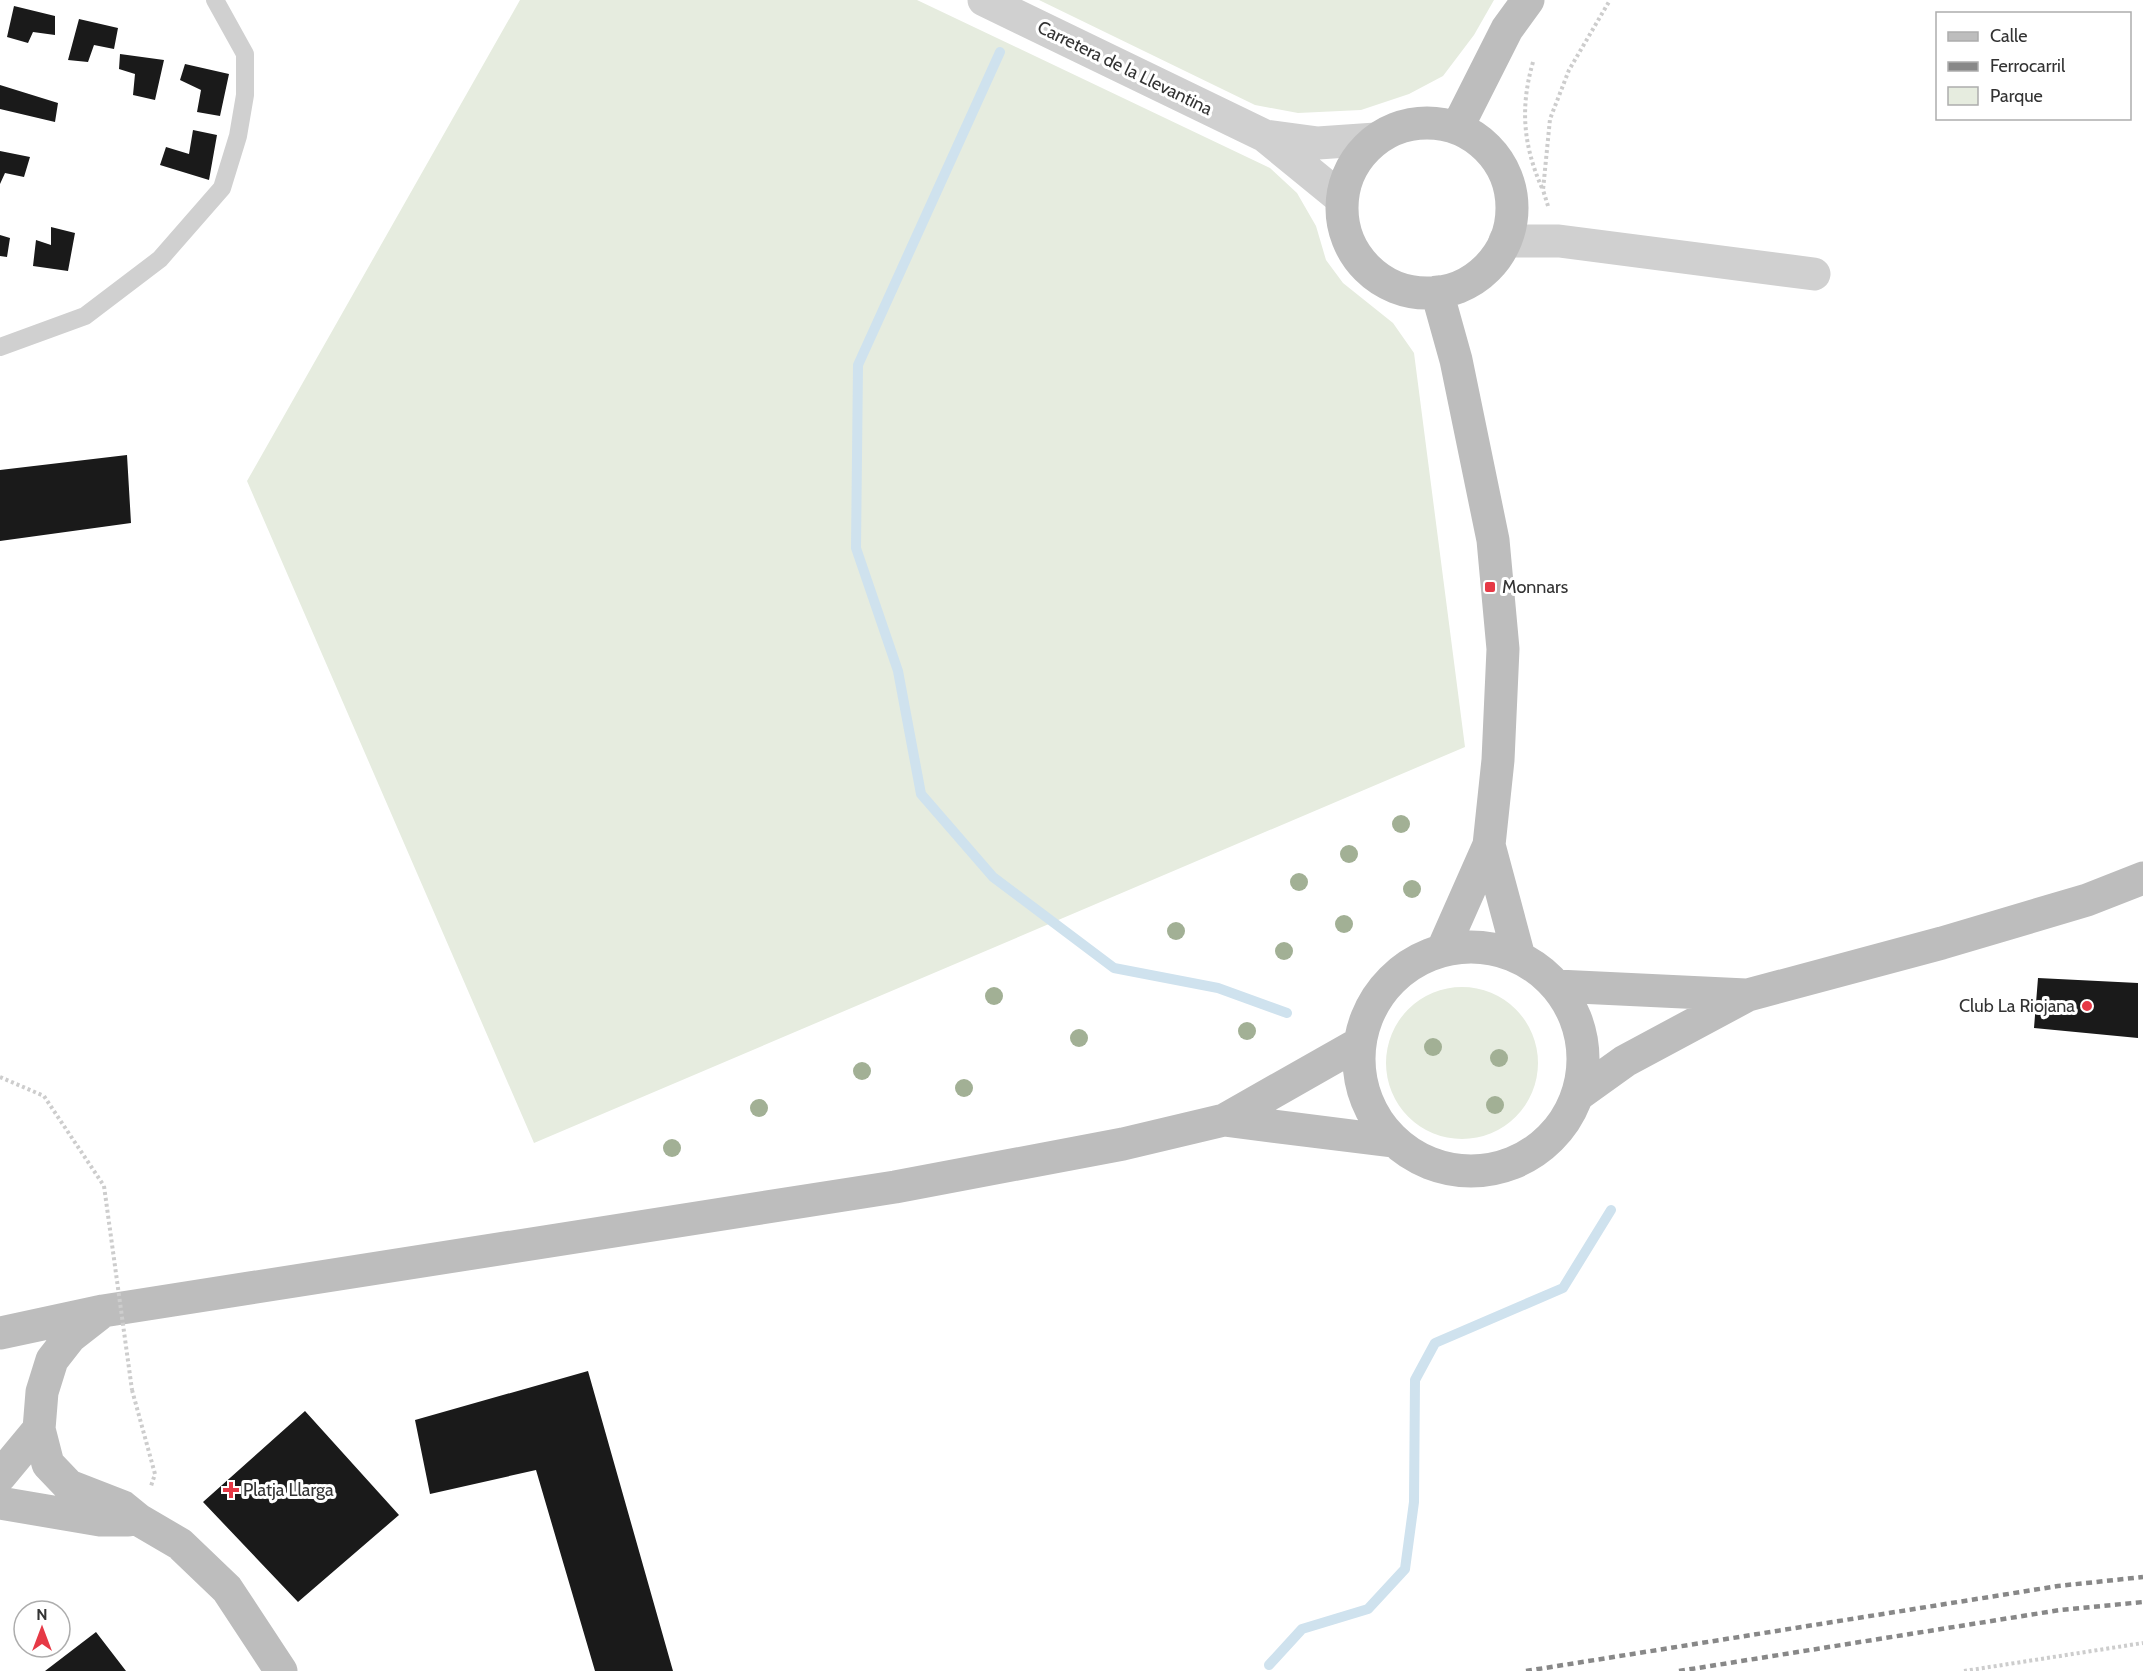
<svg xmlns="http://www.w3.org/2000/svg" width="2143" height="1671" viewBox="0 0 2143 1671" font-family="Cabin,sans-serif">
<rect width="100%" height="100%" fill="#fff"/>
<!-- green -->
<path fill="#e6ecdf" d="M 520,0 L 917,0 L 1270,168 L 1297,193 L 1316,226 L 1326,260 L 1343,283 L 1393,323 L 1414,353 L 1465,747 L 534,1143 L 247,481 Z
M 1039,0 L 1494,0 L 1474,35 L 1443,76 L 1409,94 L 1361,110 L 1298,113 L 1255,105 Z
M1386 1063a76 76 0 1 1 152 0a76 76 0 1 1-152 0Z"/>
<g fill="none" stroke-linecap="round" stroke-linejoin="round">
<!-- stream -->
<path stroke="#cfe2ee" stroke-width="10" d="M 1000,52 L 858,365 L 856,548 L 898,671 L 921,794 L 993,877 L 1114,968 L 1218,988 L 1287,1013
M 1269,1665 L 1302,1629 L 1368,1609 L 1405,1569 L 1414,1502 L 1415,1380 L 1435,1343 L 1563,1288 L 1611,1210"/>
</g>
<!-- building -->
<path fill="#1a1a1a" d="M 14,6 L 55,16 L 55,35 L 33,32 L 28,43 L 7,37 Z
M 79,19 L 118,28 L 114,49 L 94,45 L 88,62 L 68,60 Z
M 120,54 L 164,60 L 155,100 L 133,95 L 135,74 L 119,69 Z
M 185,64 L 229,74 L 220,116 L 197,112 L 201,90 L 180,80 Z
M 0,85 L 58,103 L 55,122 L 0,109 Z
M 193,130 L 217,135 L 209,180 L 160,165 L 166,147 L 189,154 Z
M 0,151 L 30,157 L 24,177 L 5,173 L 0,184 Z
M 51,227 L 75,233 L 68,271 L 33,266 L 36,240 L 51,245 Z
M 0,235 L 10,238 L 7,257 L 0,256 Z
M 127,455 L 131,523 L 0,541 L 0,470 Z
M 2038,978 L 2138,983 L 2138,1038 L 2034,1028 Z
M 588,1371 L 673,1671 L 595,1671 L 536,1470 L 430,1494 L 415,1420 Z
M 305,1411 L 399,1515 L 298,1602 L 203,1502 Z
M 96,1632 L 126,1671 L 45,1671 Z"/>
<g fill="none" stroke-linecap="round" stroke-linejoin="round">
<!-- path -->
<path stroke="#cdcdcd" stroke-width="4" stroke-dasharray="3 3" stroke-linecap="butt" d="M 1533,62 C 1520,107 1523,145 1542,188
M 1548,206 L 1543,190 L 1550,119 L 1569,70 L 1610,0
M 0,1077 L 44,1096 L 104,1186
M 132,1390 L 155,1474 L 151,1486
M 1964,1671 L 2143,1643"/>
<!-- lane -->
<path stroke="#d0d0d0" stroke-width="18" d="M 0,347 L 85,316 L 160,259 L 222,188 L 238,136 L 245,95 L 245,54 L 215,0"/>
<!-- street -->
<path stroke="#d0d0d0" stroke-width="33" d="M 984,0 L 1265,136 L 1342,199
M 1265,136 L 1318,143 L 1376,139
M 1505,241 L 1559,241 L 1814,274"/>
<!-- secondary -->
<path stroke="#bdbdbd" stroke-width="33" d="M1342 208a85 85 0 1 1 170 0a85 85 0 1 1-170 0Z
M 1457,128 L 1507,29 L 1528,0
M 1437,292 L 1456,360 L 1493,540 L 1503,649 L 1498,760 L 1489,845 L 1443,949
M 1489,845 L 1519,957
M1359 1059a112 112 0 1 1 224 0a112 112 0 1 1-224 0Z
M 1557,986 L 1746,995
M 1579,1094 L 1625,1061 L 1748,995 L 1942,943 L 2087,900 L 2143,878
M 1224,1120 L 1392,1141
M 0,1333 L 103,1311 L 895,1187 L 1123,1144 L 1224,1120 L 1358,1044
M 39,1429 L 48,1464 L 69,1486 L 123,1507 L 139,1520 L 180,1544 L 227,1589 L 281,1671
M 0,1476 L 39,1429 L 42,1392 L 52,1360 L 70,1337 L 102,1312
M 0,1503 L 100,1520 L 128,1520"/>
<!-- rail -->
<path stroke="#888" stroke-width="4.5" stroke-dasharray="6 4.5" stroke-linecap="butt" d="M 1526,1671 L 2058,1586 L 2143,1577
M 1679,1671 L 2060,1610 L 2143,1602"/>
<!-- path-bridge -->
<path stroke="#cdcdcd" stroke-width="4" stroke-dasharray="3 3" stroke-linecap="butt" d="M 104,1186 L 132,1390"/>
</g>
<!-- trees -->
<g fill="#a2b095">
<circle cx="1401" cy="824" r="9"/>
<circle cx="1349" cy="854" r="9"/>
<circle cx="1299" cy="882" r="9"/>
<circle cx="1412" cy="889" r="9"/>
<circle cx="1344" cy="924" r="9"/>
<circle cx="1176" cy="931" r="9"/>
<circle cx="1284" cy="951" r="9"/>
<circle cx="994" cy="996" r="9"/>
<circle cx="1247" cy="1031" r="9"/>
<circle cx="1079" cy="1038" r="9"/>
<circle cx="1433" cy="1047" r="9"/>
<circle cx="1499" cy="1058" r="9"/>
<circle cx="862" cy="1071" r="9"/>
<circle cx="964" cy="1088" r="9"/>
<circle cx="1495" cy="1105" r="9"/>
<circle cx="759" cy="1108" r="9"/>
<circle cx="672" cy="1148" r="9"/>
</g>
<!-- markers -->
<g fill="#e63946" stroke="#fff" stroke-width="2">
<rect x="1484" y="581" width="12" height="12" rx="3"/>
<circle cx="2087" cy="1006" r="6"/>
<path d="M228 1481h6v6h6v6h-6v6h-6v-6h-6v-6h6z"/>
</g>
<g text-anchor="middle" stroke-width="6" stroke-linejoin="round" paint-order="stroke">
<!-- street labels -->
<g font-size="18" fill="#333" stroke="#fff">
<text transform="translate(1125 68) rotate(26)" y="6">Carretera de la Llevantina</text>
</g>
<!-- poi labels -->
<g font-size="18" fill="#333" stroke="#fff" text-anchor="start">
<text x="1502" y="593">Monnars</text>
<text x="2075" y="1012" text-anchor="end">Club La Riojana</text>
<text x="243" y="1496">Platja Llarga</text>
</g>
</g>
<!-- legend -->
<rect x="1936" y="12" width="195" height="108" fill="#ffffff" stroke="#adadad" stroke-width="1.5"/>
<rect x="1948" y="32" width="30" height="9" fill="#bdbdbd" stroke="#adadad" stroke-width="1.5"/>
<text x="1990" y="42" font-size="18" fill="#333333">Calle</text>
<rect x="1948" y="62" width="30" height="9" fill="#888888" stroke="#adadad" stroke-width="1.5"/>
<text x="1990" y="72" font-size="18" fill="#333333">Ferrocarril</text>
<rect x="1948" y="87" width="30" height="18" fill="#e6ecdf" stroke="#adadad" stroke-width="1.5"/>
<text x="1990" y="102" font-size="18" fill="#333333">Parque</text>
<!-- north arrow -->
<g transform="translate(42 1629)"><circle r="28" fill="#ffffff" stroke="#adadad" stroke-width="1.5"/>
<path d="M0-4.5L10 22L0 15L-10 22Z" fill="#e63946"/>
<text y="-9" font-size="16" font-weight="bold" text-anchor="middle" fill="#333333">N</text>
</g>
</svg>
